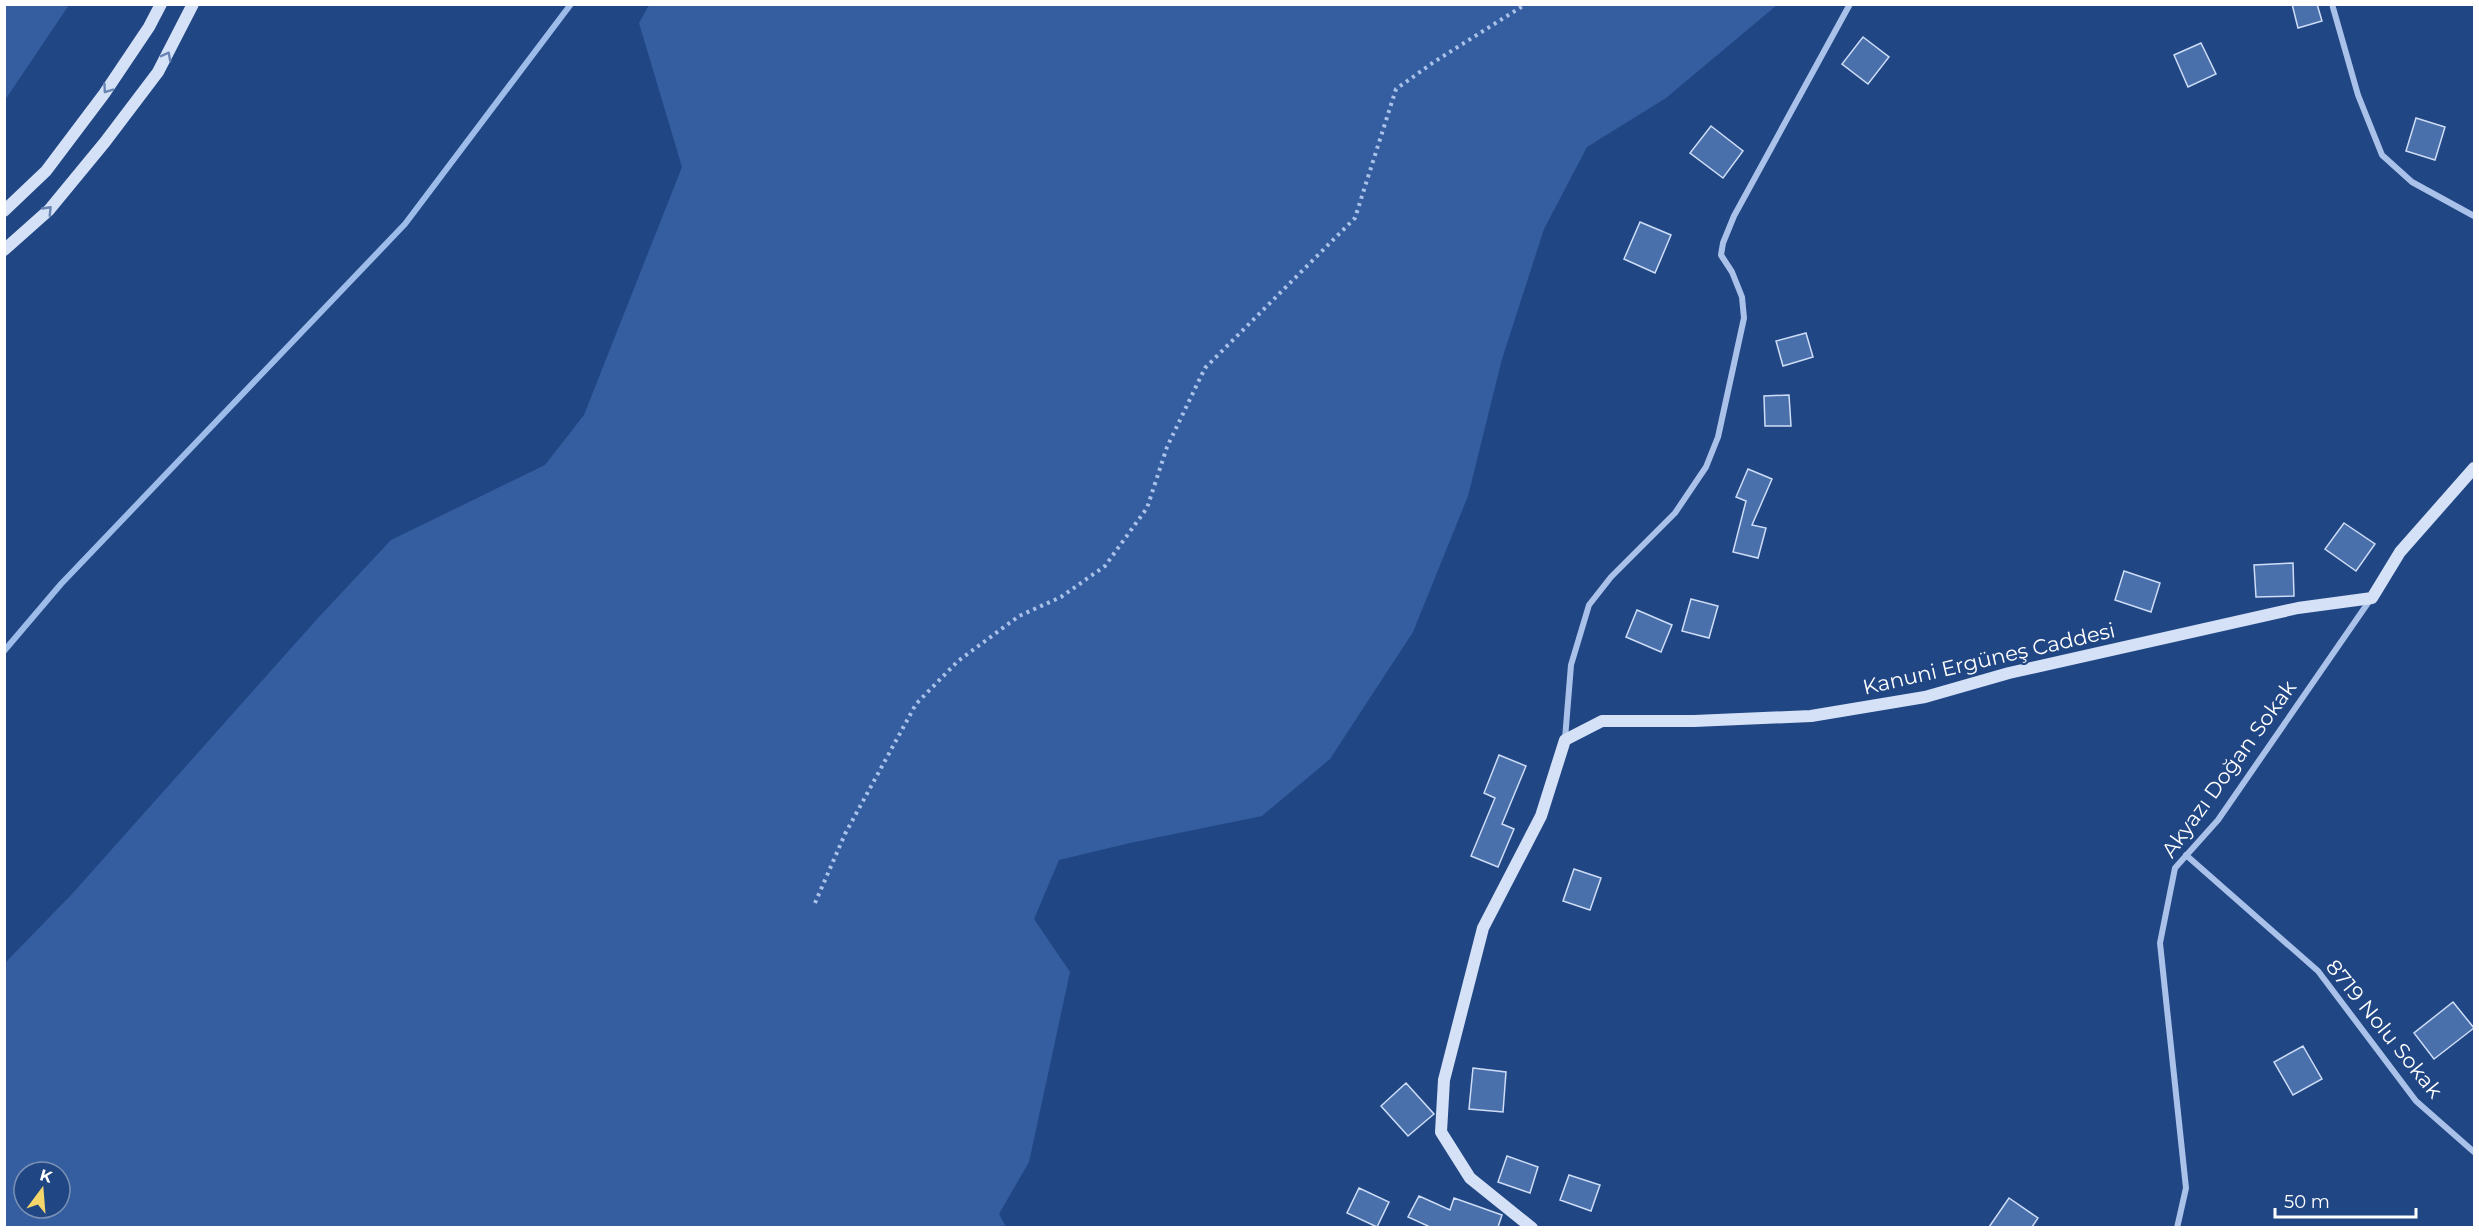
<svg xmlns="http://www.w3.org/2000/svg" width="2479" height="1232" viewBox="0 0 2479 1232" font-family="Montserrat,sans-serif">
<rect width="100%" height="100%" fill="#214684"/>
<!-- green -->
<path fill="#355ea1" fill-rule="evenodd" d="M 5,4 L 69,5 L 5,100 L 4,5 Z
M 649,5 L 1777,5 L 1666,98 L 1587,147 L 1544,229 L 1502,359 L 1468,496 L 1413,632 L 1330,759 L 1262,816 L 1130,843 L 1059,860 L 1034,919 L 1070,972 L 1029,1162 L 999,1214 L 1006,1227 L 5,1227 L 5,963 L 72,894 L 318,618 L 391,540 L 545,465 L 584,415 L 682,167 L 639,23 ZM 24,1172 L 60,1172 L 60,1208 L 24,1208 Z"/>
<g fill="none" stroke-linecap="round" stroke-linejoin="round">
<!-- stream -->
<path stroke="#9dbcea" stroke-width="6" d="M 4,651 L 61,584 L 405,224 L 571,4"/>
</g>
<!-- building -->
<path fill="#4a70ac" stroke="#ceddf7" stroke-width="1.5" d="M 2292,4 L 2317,4 L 2322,21 L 2298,28 Z
M 1863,37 L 1889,57 L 1868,84 L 1842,64 Z
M 2201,43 L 2216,74 L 2188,87 L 2174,55 Z
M 2416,118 L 2445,127 L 2435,160 L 2406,151 Z
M 1711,126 L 1743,151 L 1723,178 L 1690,153 Z
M 1640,222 L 1671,235 L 1655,273 L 1624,259 Z
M 1806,333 L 1813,357 L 1783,366 L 1776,341 Z
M 1789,395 L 1791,426 L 1765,426 L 1764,396 Z
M 1748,469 L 1772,479 L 1752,525 L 1766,528 L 1758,558 L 1733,552 L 1746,501 L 1736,497 Z
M 2344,523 L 2375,544 L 2356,571 L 2325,549 Z
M 2293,563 L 2294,596 L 2256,597 L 2254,565 Z
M 2124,571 L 2160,583 L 2151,612 L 2115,600 Z
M 1691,599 L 1718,606 L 1709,638 L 1682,631 Z
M 1637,610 L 1672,625 L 1661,652 L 1626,637 Z
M 1499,755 L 1526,766 L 1502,824 L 1514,829 L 1498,867 L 1471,856 L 1495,798 L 1484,793 Z
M 1574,869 L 1601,878 L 1590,910 L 1563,901 Z
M 2453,1002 L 2474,1028 L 2434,1059 L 2414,1033 Z
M 2303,1046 L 2322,1079 L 2293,1095 L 2274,1062 Z
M 1473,1068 L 1506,1072 L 1503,1112 L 1469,1109 Z
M 1406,1083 L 1434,1114 L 1408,1136 L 1381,1106 Z
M 1507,1156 L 1538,1167 L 1530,1193 L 1498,1182 Z
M 1569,1175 L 1600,1185 L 1591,1211 L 1560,1200 Z
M 1359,1188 L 1389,1202 L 1377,1227 L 1347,1213 Z
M 1419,1196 L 1450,1210 L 1454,1198 L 1502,1215 L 1498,1227 L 1430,1227 L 1408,1217 Z
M 2009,1198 L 2038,1218 L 2032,1227 L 1989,1227 Z"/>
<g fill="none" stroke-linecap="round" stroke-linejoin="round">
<!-- path -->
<path stroke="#aac2e9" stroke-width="4" stroke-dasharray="3 4.5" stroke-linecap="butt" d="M 815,903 L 845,834 L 916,704 L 958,661 L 1019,616 L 1061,597 L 1105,566 L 1147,508 L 1167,447 L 1205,368 L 1355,218 L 1396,89 L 1434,62 L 1526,4"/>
<!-- street -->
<path stroke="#aac2e9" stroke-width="6" d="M 2332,4 L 2358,95 L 2382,155 L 2412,182 L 2474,216
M 1565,739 L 1571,665 L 1589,605 L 1611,577 L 1675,513 L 1706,467 L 1718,437 L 1744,318 L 1742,297 L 1732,272 L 1721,255 L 1723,243 L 1734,216 L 1850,4
M 2186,855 L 2318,971 L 2416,1101 L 2474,1152
M 2177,1228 L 2186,1188 L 2160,943 L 2175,868 L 2218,820 L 2370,600"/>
<!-- secondary -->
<path stroke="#d4e1f7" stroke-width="12" d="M 4,211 L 46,171 L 104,94 L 149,27 L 161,4
M 4,250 L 49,210 L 105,142 L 158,72 L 193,4
M 1532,1228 L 1470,1178 L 1441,1132 L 1444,1080 L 1483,928 L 1541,816 L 1565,740 L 1602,721 L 1694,721 L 1811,716 L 1925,697 L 2009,673 L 2298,608 L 2372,598 L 2400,552 L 2474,468"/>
</g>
<!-- one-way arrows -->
<defs><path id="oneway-chevron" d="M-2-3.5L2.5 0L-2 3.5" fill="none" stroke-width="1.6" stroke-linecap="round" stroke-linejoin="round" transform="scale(1.5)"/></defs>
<g stroke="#6984b2">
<use href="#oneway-chevron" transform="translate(167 56) rotate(-62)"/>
<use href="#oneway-chevron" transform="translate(107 89) rotate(125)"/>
<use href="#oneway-chevron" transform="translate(48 210) rotate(-46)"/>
</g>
<g text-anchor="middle" stroke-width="4.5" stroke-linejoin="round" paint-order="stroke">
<!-- street labels -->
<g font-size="21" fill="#fff" stroke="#214684">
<text transform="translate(1989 659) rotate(-13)" y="7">Kanuni Ergüneş Caddesi</text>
<text transform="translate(2229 769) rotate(-54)" y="7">Akyazı Doğan Sokak</text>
<text transform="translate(2384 1029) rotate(51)" y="7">8719 Nolu Sokak</text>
</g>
</g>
<!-- border -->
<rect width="2479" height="1232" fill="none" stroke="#ffffff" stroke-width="12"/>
<!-- north arrow -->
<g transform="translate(42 1190) rotate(16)"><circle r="28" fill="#214684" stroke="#7a90b5" stroke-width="1.5"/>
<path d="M0-4.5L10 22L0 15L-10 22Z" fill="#f5d66b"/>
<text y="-9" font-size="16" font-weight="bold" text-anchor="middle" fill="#ffffff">K</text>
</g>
<!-- scale -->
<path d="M2275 1208v9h141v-9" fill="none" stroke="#ffffff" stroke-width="3"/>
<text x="2284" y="1208" font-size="18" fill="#ffffff" stroke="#214684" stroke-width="4.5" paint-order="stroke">50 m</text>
</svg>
